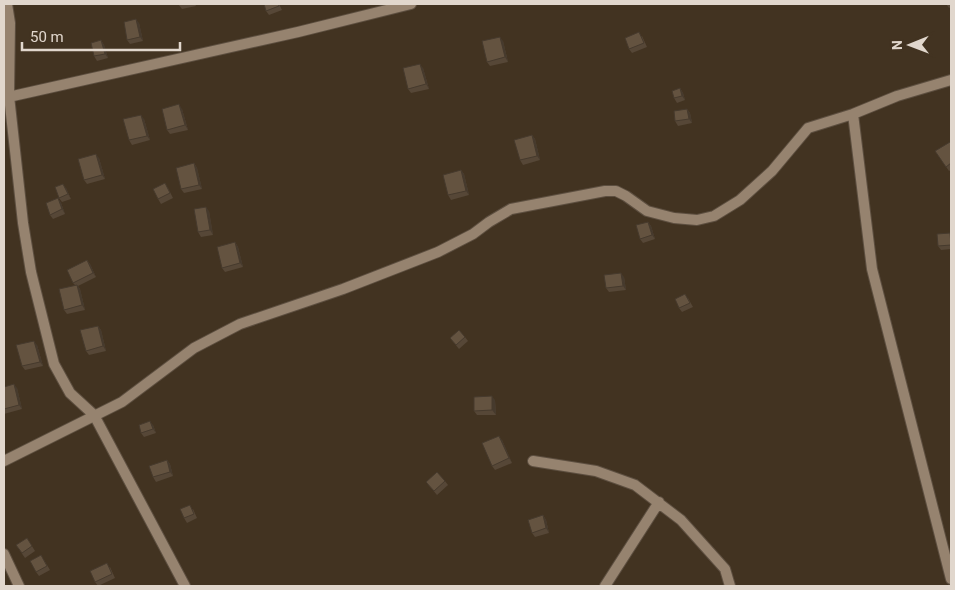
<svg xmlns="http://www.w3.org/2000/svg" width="955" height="590" viewBox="0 0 955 590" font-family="Roboto,sans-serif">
<rect width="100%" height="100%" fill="#423321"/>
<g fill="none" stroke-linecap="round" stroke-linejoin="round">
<defs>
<path id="minor" d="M 7,4 L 10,23 L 9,96 L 23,223 L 31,272 L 54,364 L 70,393 L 94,415 L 185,586
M 4,98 L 298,32 L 411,4
M 853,114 L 872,269 L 951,579
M 4,461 L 122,402 L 194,348 L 240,324 L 343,289 L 438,252 L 473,234 L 489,222 L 511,209 L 605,191 L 616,191 L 626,196 L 647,211 L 674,218 L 697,220 L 714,216 L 740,200 L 772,171 L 808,128 L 853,114 L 897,96 L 951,80
M 533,461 L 596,471 L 635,485 L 681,520 L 725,569 L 730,586
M 4,554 L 19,586
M 605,586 L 659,502"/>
</defs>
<!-- minor casing -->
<use href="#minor" stroke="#5d4f40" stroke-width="12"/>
<!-- minor -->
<use href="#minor" stroke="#96836f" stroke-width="10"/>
</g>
<!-- wall -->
<path fill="#564737" d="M 178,4 L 195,4 L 196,6 L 182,9 Z
M 264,4 L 279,4 L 282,10 L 269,15 L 266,11 Z
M 946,4 L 951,4 L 951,7 L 949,8 Z
M 139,23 L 143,41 L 130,44 L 127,40 Z
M 642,36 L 647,47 L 632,53 L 629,49 Z
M 101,40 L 104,45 L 108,58 L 97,61 L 94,56 Z
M 503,41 L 508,62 L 490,66 L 487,62 Z
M 423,68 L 429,89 L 411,93 L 408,89 Z
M 680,88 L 683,93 L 685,100 L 677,103 L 674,98 Z
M 182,109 L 188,130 L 170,134 L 167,130 Z
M 687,109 L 690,113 L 692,123 L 678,126 L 675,121 Z
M 144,119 L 150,140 L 132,145 L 129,140 Z
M 532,135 L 535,139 L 540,160 L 523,165 L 520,160 Z
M 951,144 L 951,170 L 949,171 L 935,151 Z
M 99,158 L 105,179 L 87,184 L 84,180 Z
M 194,163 L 197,168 L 202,189 L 184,193 L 181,189 Z
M 461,170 L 464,174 L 469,195 L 451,200 L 448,195 Z
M 66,188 L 71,199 L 62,202 L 59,198 Z
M 168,188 L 173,198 L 161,204 L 158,199 Z
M 58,198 L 61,203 L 65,214 L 53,219 L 50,215 Z
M 209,211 L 213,235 L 201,237 L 198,232 Z
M 648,222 L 651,226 L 655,239 L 643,243 L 640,239 Z
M 950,233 L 951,235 L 951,249 L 941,250 L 938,246 Z
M 235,242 L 238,247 L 243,267 L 225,272 L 222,268 Z
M 87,260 L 90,264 L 96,277 L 78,286 L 80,289 L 85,310 L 67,314 L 64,310 L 75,285 L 73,283 Z
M 624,277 L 626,290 L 609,292 L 606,288 Z
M 688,298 L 693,307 L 682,312 L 679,308 Z
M 98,326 L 101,330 L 106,351 L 89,355 L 86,351 Z
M 465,337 L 468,341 L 459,349 L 450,338 Z
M 37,345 L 43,366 L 25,370 L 22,366 Z
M 4,387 L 17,388 L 22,409 L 4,414 Z
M 495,400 L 496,415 L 477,415 L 474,411 Z
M 153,425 L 156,433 L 144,437 L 141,433 Z
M 502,440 L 512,463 L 495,470 L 492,466 Z
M 167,460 L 170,464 L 173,476 L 156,482 L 153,477 Z
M 445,481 L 448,485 L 437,495 L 426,482 Z
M 193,509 L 197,518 L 187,523 L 184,518 Z
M 543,515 L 546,520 L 549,533 L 535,537 L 532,533 Z
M 27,538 L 35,551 L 25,558 L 16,545 Z
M 44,560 L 50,570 L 39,576 L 36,572 Z
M 110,567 L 115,578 L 98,586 L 95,582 Z"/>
<!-- shaded-wall -->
<path fill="#463a2d" d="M 136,19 L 139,23 L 143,41 L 140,37 Z
M 500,37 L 503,41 L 508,62 L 505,57 Z
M 101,40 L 104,45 L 108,58 L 105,54 Z
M 420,64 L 423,68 L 429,89 L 426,84 Z
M 680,88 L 683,93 L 685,100 L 682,96 Z
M 179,104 L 182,109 L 188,130 L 185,125 Z
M 687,109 L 690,113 L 692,123 L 689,119 Z
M 141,115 L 144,119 L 150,140 L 147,136 Z
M 532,135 L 535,139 L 540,160 L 537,156 Z
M 96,154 L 99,158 L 105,179 L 102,175 Z
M 194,163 L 197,168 L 202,189 L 199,185 Z
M 461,170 L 464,174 L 469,195 L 466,191 Z
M 63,184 L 66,188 L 71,199 L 68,194 Z
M 58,198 L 61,203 L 65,214 L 62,209 Z
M 206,207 L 209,211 L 213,235 L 210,230 Z
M 648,222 L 651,226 L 655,239 L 652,235 Z
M 235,242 L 238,247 L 243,267 L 240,263 Z
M 87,260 L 90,264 L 96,277 L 93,273 Z
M 621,273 L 624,277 L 626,290 L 623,286 Z
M 77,285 L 80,289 L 85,310 L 82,305 Z
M 98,326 L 101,330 L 106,351 L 103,346 Z
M 34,341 L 37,345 L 43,366 L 40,362 Z
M 14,384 L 17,388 L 22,409 L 19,405 Z
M 492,396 L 495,400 L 496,415 L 492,410 Z
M 150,421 L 153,425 L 156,433 L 153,429 Z
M 499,436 L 502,440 L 512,463 L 509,458 Z
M 167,460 L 170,464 L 173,476 L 170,472 Z
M 543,515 L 546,520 L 549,533 L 546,528 Z"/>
<!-- building -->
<path fill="#645340" stroke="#463a2d" d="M 264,4 L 278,4 L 279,6 L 266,11 Z
M 136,19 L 140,37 L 127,40 L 124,22 Z
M 639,32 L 644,43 L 629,49 L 625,38 Z
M 500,37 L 505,57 L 487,62 L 482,41 Z
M 101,40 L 105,54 L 94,56 L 91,43 Z
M 420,64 L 426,84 L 408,89 L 403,68 Z
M 680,88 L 682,96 L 674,98 L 672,91 Z
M 179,104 L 185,125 L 167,130 L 162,109 Z
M 687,109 L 689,119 L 675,121 L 674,111 Z
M 141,115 L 147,136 L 129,140 L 123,119 Z
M 532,135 L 537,156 L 520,160 L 514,140 Z
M 950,142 L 951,144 L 951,163 L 946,167 L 935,151 Z
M 96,154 L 102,175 L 84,180 L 78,159 Z
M 194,163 L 199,185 L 181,189 L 176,168 Z
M 461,170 L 466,191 L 448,195 L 443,175 Z
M 165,183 L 170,193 L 158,199 L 153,189 Z
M 63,184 L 68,194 L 59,198 L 55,187 Z
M 58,198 L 62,209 L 50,215 L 46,203 Z
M 206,207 L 210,230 L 198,232 L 194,209 Z
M 648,222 L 652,235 L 640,239 L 636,225 Z
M 950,233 L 951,245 L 938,246 L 937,234 Z
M 235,242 L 240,263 L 222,268 L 217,247 Z
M 87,260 L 93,273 L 73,283 L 67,270 Z
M 621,273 L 623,286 L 606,288 L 604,275 Z
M 77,285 L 82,305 L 64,310 L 59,289 Z
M 685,294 L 690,303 L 679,308 L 675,299 Z
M 98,326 L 103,346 L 86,351 L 80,330 Z
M 459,330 L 465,337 L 456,345 L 450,338 Z
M 34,341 L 40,362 L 22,366 L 16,345 Z
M 14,384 L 19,405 L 4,409 L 4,387 Z
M 492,396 L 492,410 L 474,411 L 474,397 Z
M 150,421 L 153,429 L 141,433 L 139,425 Z
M 499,436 L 509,458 L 492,466 L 482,443 Z
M 167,460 L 170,472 L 153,477 L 149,466 Z
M 437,472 L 445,481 L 434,491 L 426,482 Z
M 190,505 L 194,514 L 184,518 L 180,509 Z
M 543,515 L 546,528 L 532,533 L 528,520 Z
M 27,538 L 32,546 L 22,553 L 16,545 Z
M 41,555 L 47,566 L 36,572 L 30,561 Z
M 107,563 L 112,574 L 95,582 L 90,571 Z"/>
<!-- border -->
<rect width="955" height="590" fill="none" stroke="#e1d7cd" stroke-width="10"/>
<!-- north arrow -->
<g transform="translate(910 45) rotate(269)" stroke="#423321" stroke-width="4" paint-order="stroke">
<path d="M0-4L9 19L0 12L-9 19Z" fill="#e1d7cd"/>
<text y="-8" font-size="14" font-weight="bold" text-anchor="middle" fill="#e1d7cd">N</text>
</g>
<!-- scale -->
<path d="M22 42v8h158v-8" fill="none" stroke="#e1d7cd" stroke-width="2.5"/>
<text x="30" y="42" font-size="15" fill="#e1d7cd" stroke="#423321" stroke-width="4" paint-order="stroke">50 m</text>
</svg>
